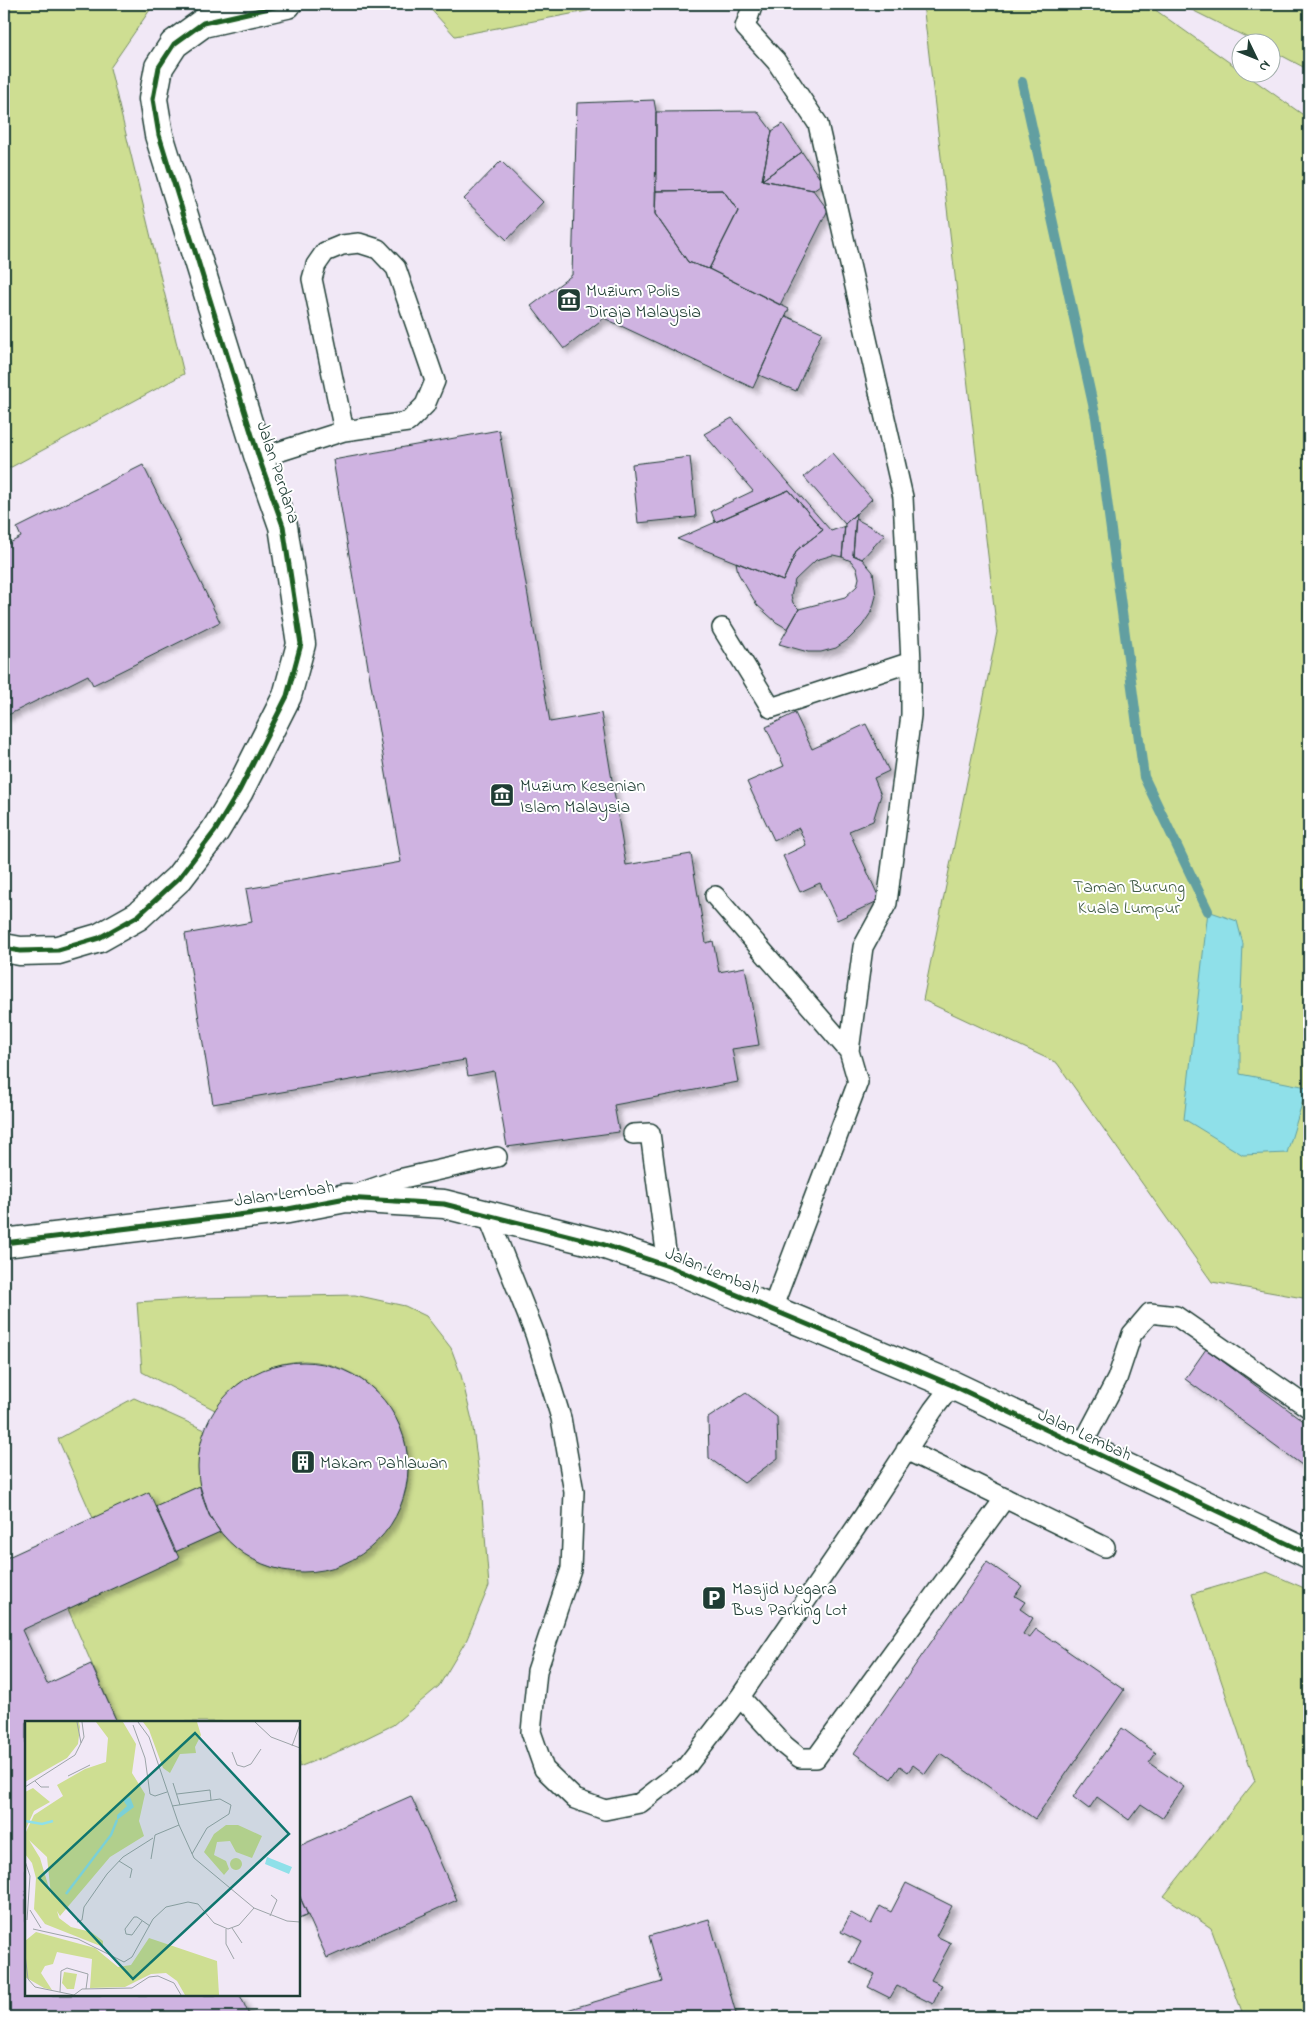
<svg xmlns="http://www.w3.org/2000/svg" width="1313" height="2021" viewBox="0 0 1313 2021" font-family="'Indie Flower',sans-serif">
<defs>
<filter id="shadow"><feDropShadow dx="4.5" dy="4.5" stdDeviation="2.5" flood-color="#0004"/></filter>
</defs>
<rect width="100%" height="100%" fill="#f1e8f6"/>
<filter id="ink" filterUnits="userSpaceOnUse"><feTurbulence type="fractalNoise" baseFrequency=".02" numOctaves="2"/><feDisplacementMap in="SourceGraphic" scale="10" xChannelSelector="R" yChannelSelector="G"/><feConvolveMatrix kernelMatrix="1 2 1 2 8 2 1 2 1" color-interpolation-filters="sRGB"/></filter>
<g filter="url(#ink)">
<!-- green -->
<path fill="#cede92" stroke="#768e63" d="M 4,4 L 154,4 L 110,68 L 184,374 L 4,471 Z
M 426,4 L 605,4 L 597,9 L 455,36 Z
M 923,4 L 1147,4 L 1240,70 L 1240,72 L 1244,73 L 1309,119 L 1309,1299 L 1212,1282 L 1057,1063 L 923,1000 L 997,632 Z
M 1180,4 L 1309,4 L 1309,70 L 1271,50 L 1270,42 L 1256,42 Z
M 355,1295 L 405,1306 L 426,1316 L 451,1348 L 461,1375 L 472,1420 L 482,1498 L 489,1586 L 467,1639 L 439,1686 L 393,1725 L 344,1749 L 299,1767 L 299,1722 L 117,1722 L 68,1609 L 178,1558 L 175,1552 L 220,1532 C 246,1562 277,1575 317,1570 C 341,1567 359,1557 377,1541 C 391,1527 401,1509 406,1489 C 419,1425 371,1363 305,1361 C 283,1361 260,1370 241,1382 C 231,1389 223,1401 215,1410 L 142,1372 L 137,1302 L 198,1298 Z
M 134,1398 L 205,1430 L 199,1455 L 200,1486 L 155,1506 L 93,1518 L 58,1439 Z
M 1267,1572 L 1309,1590 L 1309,2017 L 1244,2017 L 1211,1928 L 1164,1896 L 1255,1781 L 1192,1594 Z"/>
<!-- water -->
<path fill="#8fe0e9" stroke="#629fa1" d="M 1208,911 L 1237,921 L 1243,944 L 1240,1018 L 1240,1074 L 1307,1087 L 1287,1153 L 1243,1155 L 1184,1119 Z"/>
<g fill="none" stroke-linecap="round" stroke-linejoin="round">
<!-- stream -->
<path stroke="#629fa1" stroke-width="10" d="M 1022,82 L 1096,418 L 1144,777 L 1208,911"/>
</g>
<!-- building -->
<path fill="#cfb3e1" stroke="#1f3d34" filter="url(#shadow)" d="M 654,100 L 656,112 L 655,214 L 688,262 L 709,269 L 789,309 L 753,388 L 604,318 L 564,349 L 531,306 L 572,275 L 577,103 Z
M 757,111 L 772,131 L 762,180 L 813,190 L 828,210 L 780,305 L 709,269 L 738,211 L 723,190 L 656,191 L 656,112 Z
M 783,124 L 802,152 L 762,180 L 772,131 Z
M 802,152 L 823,183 L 813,190 L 762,180 Z
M 501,161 L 543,202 L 507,240 L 464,199 Z
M 723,190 L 738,211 L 709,269 L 688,262 L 655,214 L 656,191 Z
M 786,316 L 822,332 L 796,391 L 759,375 Z
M 732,418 L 831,531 L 845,526 L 842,557 L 833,555 L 816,560 L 795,580 L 791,596 L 793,603 L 799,609 L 788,629 L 776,622 L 757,605 L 738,573 L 736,562 L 783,581 L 797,550 L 823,530 L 789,490 L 715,522 L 711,511 L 753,491 L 704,434 Z
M 499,430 L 550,722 L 601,713 L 626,865 L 691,854 L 706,943 L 713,941 L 719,972 L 745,967 L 759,1045 L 732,1049 L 738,1082 L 614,1105 L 619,1132 L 507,1147 L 494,1071 L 468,1076 L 465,1060 L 213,1104 L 185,934 L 252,922 L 246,889 L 401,862 L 333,460 Z
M 832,453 L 872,499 L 845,524 L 804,477 Z
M 690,457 L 696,517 L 638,523 L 632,464 Z
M 143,465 L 220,622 L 93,685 L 88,675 L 4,717 L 4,546 L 21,537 L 17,528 Z
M 789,490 L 823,530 L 797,550 L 783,581 L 677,539 Z
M 856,513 L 853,555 L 862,559 L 873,572 L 876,596 L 872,611 L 862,626 L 849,639 L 836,648 L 821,652 L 808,652 L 779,644 L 799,609 L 845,597 L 857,586 L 859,578 L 857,569 L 851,561 L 842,557 L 845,524 Z
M 856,519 L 885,534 L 862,559 L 853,555 Z
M 795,713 L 812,749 L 866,724 L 889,771 L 874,778 L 881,795 L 873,821 L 849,831 L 880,900 L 837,920 L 820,883 L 800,892 L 783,856 L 806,845 L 799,828 L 774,840 L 747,782 L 784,766 L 766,727 Z
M 1206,1349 L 1309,1425 L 1309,1454 L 1302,1465 L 1185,1379 Z
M198 1467a105 105 0 1 1 210 0a105 105 0 1 1-210 0Z
M 746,1393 L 777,1417 L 778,1458 L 744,1483 L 709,1458 L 708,1418 Z
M 200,1486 L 209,1515 L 220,1532 L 175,1552 L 155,1506 Z
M 149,1492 L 179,1558 L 22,1630 L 47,1684 L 91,1664 L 117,1722 L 26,1722 L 26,1995 L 240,1995 L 250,2017 L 4,2017 L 4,1559 Z
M 987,1562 L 1022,1586 L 1015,1596 L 1025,1602 L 1020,1609 L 1033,1618 L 1023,1634 L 1029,1638 L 1036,1629 L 1124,1690 L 1035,1819 L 940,1753 L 925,1774 L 913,1765 L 908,1772 L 900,1766 L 891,1779 L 854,1753 Z
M 1122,1728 L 1156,1753 L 1149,1763 L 1184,1787 L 1162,1818 L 1141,1804 L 1129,1820 L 1097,1797 L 1089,1809 L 1073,1797 Z
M 411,1796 L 457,1900 L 327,1958 L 299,1895 L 299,1846 Z
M 906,1883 L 952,1906 L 936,1936 L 951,1943 L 931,1980 L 942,1985 L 933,2004 L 897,1986 L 890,1998 L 868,1987 L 875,1974 L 850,1962 L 861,1942 L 841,1932 L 851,1913 L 871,1924 L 880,1906 L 891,1912 Z
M 299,1895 L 308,1915 L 299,1919 Z
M 709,1919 L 737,2017 L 543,2017 L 662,1982 L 649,1936 Z"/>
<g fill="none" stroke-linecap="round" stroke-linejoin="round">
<defs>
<path id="service" d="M 753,4 L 745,27 L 776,61 L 818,124 L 903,497 L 911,662 L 911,715 L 887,903 L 863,947 L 849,1051
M 259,458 L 344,431 L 408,422 L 425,405 L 435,381 L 396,268 L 378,249 L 359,243 L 342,245 L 325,252 L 316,265 L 312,279 L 344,431
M 722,628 L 771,708 L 911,662
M 715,896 L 849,1051 L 858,1082 L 772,1309
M 633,1134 L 650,1133 L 668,1266
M 354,1195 L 399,1179 L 497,1157
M 488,1216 L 535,1334 L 561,1418 L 574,1492 L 571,1569 L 537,1671 L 531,1732 L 544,1769 L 575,1799 L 605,1810 L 640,1803 L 686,1767 L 740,1697 L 863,1517 L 933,1410 L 952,1385
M 1081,1447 L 1117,1379 L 1132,1334 L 1150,1313 L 1176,1316 L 1309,1408
M 906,1450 L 1105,1547
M 740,1697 L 784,1745 L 800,1758 L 816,1758 L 1005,1498"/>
<path id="minor" d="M 4,948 L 20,951 L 58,950 L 99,938 L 138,916 L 179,878 L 215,831 L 239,791 L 287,696 L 301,644 L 283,526 L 259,458 L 159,135 L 153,99 L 159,67 L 174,44 L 203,23 L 287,4
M 4,1243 L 288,1209 L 346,1198 L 444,1204 L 602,1244 L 668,1266 L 952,1385 L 1309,1554"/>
</defs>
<!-- service casing -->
<use href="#service" stroke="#1f3d34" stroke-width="22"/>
<!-- minor casing -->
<use href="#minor" stroke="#1f3d34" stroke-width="31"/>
<!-- service -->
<use href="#service" stroke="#fff" stroke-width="19"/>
<!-- minor -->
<use href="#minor" stroke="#fff" stroke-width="28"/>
<defs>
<path id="cycleway" d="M 4,948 L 20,951 L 58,950 L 99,938 L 138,916 L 179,878 L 215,831 L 239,791 L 287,696 L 301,644 L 283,526 L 259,458 L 159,135 L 153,99 L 159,67 L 174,44 L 203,23 L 287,4
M 4,1243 L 288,1209 L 346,1198 L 444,1204 L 602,1244 L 668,1266 L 952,1385 L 1309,1554"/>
</defs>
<!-- cycleway casing -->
<use href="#cycleway" stroke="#fff" stroke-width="8"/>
<!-- cycleway -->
<use href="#cycleway" stroke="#1b5e20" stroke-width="5"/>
</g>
</g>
<!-- icons -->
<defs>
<symbol id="museum-square" viewBox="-11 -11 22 22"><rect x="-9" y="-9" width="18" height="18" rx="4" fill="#1f3d34" stroke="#fff"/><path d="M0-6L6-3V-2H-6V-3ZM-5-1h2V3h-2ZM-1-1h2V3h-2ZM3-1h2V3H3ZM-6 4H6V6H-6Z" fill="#fff"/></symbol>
<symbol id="building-square" viewBox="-11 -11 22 22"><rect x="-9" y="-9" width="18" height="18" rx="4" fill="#1f3d34" stroke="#fff"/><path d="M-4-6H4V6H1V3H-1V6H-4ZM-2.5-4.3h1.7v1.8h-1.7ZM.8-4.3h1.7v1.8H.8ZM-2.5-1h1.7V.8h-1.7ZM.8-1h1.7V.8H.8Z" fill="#fff"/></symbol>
<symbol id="parking-square" viewBox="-11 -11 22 22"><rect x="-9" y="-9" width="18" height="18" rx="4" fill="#1f3d34" stroke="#fff"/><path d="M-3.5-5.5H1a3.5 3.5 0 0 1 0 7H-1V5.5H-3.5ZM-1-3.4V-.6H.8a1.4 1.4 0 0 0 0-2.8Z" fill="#fff"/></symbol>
</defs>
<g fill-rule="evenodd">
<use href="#museum-square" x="555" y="286" width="28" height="28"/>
<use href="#museum-square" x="488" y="781" width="28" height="28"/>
<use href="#building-square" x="289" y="1448" width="28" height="28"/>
<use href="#parking-square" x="700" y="1584" width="28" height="28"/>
</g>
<g text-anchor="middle" stroke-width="4" stroke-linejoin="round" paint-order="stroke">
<!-- poi labels -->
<g font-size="18" fill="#1f3d34" stroke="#fff" text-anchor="start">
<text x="586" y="296">Muzium Polis<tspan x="586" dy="21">Diraja Malaysia</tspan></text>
<text x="520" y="791">Muzium Kesenian<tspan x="520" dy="21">Islam Malaysia</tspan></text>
<text x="320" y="1468">Makam Pahlawan</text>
<text x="732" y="1594">Masjid Negara<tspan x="732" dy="21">Bus Parking Lot</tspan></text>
</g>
<!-- street labels -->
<g font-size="18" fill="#1f3d34" stroke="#fff">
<text transform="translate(279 472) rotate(72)" y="6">Jalan Perdana</text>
<text transform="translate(284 1193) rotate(-8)" y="6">Jalan Lembah</text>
<text transform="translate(713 1270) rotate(22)" y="6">Jalan Lembah</text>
<text transform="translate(1085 1434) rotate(25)" y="6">Jalan Lembah</text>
</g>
<!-- park labels -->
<g font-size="18" fill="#425d47" stroke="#fff">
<text x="1129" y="892">Taman Burung<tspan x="1129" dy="21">Kuala Lumpur</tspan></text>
</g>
</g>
<!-- overview -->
<g transform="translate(25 1721)">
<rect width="275" height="275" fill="#f1e8f6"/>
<path d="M 0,1 L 54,1 L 55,6 L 53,23 L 42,37 L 0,61 ZM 71,1 L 98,1 L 111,23 L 107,52 L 120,73 L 114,100 L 119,115 L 85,136 L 35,195 L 32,190 L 34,197 L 46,206 L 66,211 L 78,220 L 78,226 L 20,203 L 9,188 L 11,157 L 7,142 L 0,133 L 0,113 L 9,94 L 38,75 L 32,64 L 60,48 L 81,41 L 83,17 ZM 4,119 L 22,136 L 26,174 L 15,137 ZM 118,1 L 172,1 L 176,14 L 170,26 L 171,32 L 155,33 L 145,52 L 138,47 L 124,9 ZM 8,67 L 25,81 L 9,90 L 0,110 L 0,71 ZM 201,104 L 213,104 L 237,115 L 227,137 L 211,131 L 205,120 L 192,121 L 189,134 L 201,140 L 204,148 L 199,154 L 179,131 L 189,113 ZM205 143a6 6 0 1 1 12 0a6 6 0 1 1-12 0ZM 11,211 L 70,227 L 93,246 L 106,244 L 124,217 L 192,240 L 194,274 L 160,274 L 152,260 L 141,252 L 126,253 L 100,266 L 65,267 L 67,238 L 32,231 L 28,243 L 20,245 L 16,252 L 27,269 L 19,267 L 0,256 L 0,220 ZM 39,251 L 52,253 L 49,268 L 42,268 L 37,262 Z" fill="#cede92" fill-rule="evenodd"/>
<path d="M 105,76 L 109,86 L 92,99 L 92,94 L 102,85 L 98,79 ZM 242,136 L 267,146 L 264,153 L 240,143 Z" fill="#8fe0e9"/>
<path fill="none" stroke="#8fe0e9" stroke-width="2.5" d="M 0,100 L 17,103 L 28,100M 41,173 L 86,114 L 92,99"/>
<path fill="none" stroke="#9da4a8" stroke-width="1" d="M 52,1 L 56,22M 113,1 L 124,16 L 154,104 L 169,137 L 229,187 L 262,200 L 275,201M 230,1 L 246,16 L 275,27M 108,4 L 120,37 L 125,73 L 130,75 L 142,71M 267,25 L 275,3M 207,31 L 212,44 L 219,46 L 226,43 L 236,28M 43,55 L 65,44M 10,60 L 16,66 L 24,66M 148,62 L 155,84M 0,66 L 50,34 L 59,16 L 57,1M 152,73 L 185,69 L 186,79M 147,85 L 195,78 L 206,84 L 204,93 L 182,107 L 167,133M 126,138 L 130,114 L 154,104M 0,140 L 5,155 L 2,199M 94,140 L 107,148 L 105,157M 5,189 L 16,207M 245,195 L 252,179 L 246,174M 117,200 L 107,214 L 101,213 L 100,208 L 109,196 L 112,196 L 125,205M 52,201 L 57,199 L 59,186 L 82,153 L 98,136 L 128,117M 207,207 L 217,222M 8,208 L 53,218 L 99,241 L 107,236 L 128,198 L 141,186 L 163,181 L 173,183 L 189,202 L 203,208 L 214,204 L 229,187M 201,208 L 201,223 L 209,238M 0,233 L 3,258 L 10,266 L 49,274M 35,271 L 36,250 L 42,247 L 63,253 L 61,268M 49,274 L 57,268 L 107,267 L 124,256 L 133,255 L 149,262 L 156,274"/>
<path fill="#0f766e" fill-opacity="0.15" stroke="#0f766e" stroke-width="2.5" d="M 170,12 L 264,113 L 108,258 L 14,157 Z"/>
<rect width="275" height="275" fill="none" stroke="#1f3d34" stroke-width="2.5"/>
</g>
<!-- margin -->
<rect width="1313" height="2021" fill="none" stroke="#fff" stroke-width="20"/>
<rect x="10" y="10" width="1293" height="2001" fill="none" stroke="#1f3d34" stroke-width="2" filter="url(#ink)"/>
<!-- north arrow -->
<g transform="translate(1256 58) rotate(133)"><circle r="24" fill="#ffffff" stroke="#a5b1ae"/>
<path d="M0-4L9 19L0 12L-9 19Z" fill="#1f3d34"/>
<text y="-8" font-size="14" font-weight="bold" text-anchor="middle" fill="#1f3d34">N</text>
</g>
</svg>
